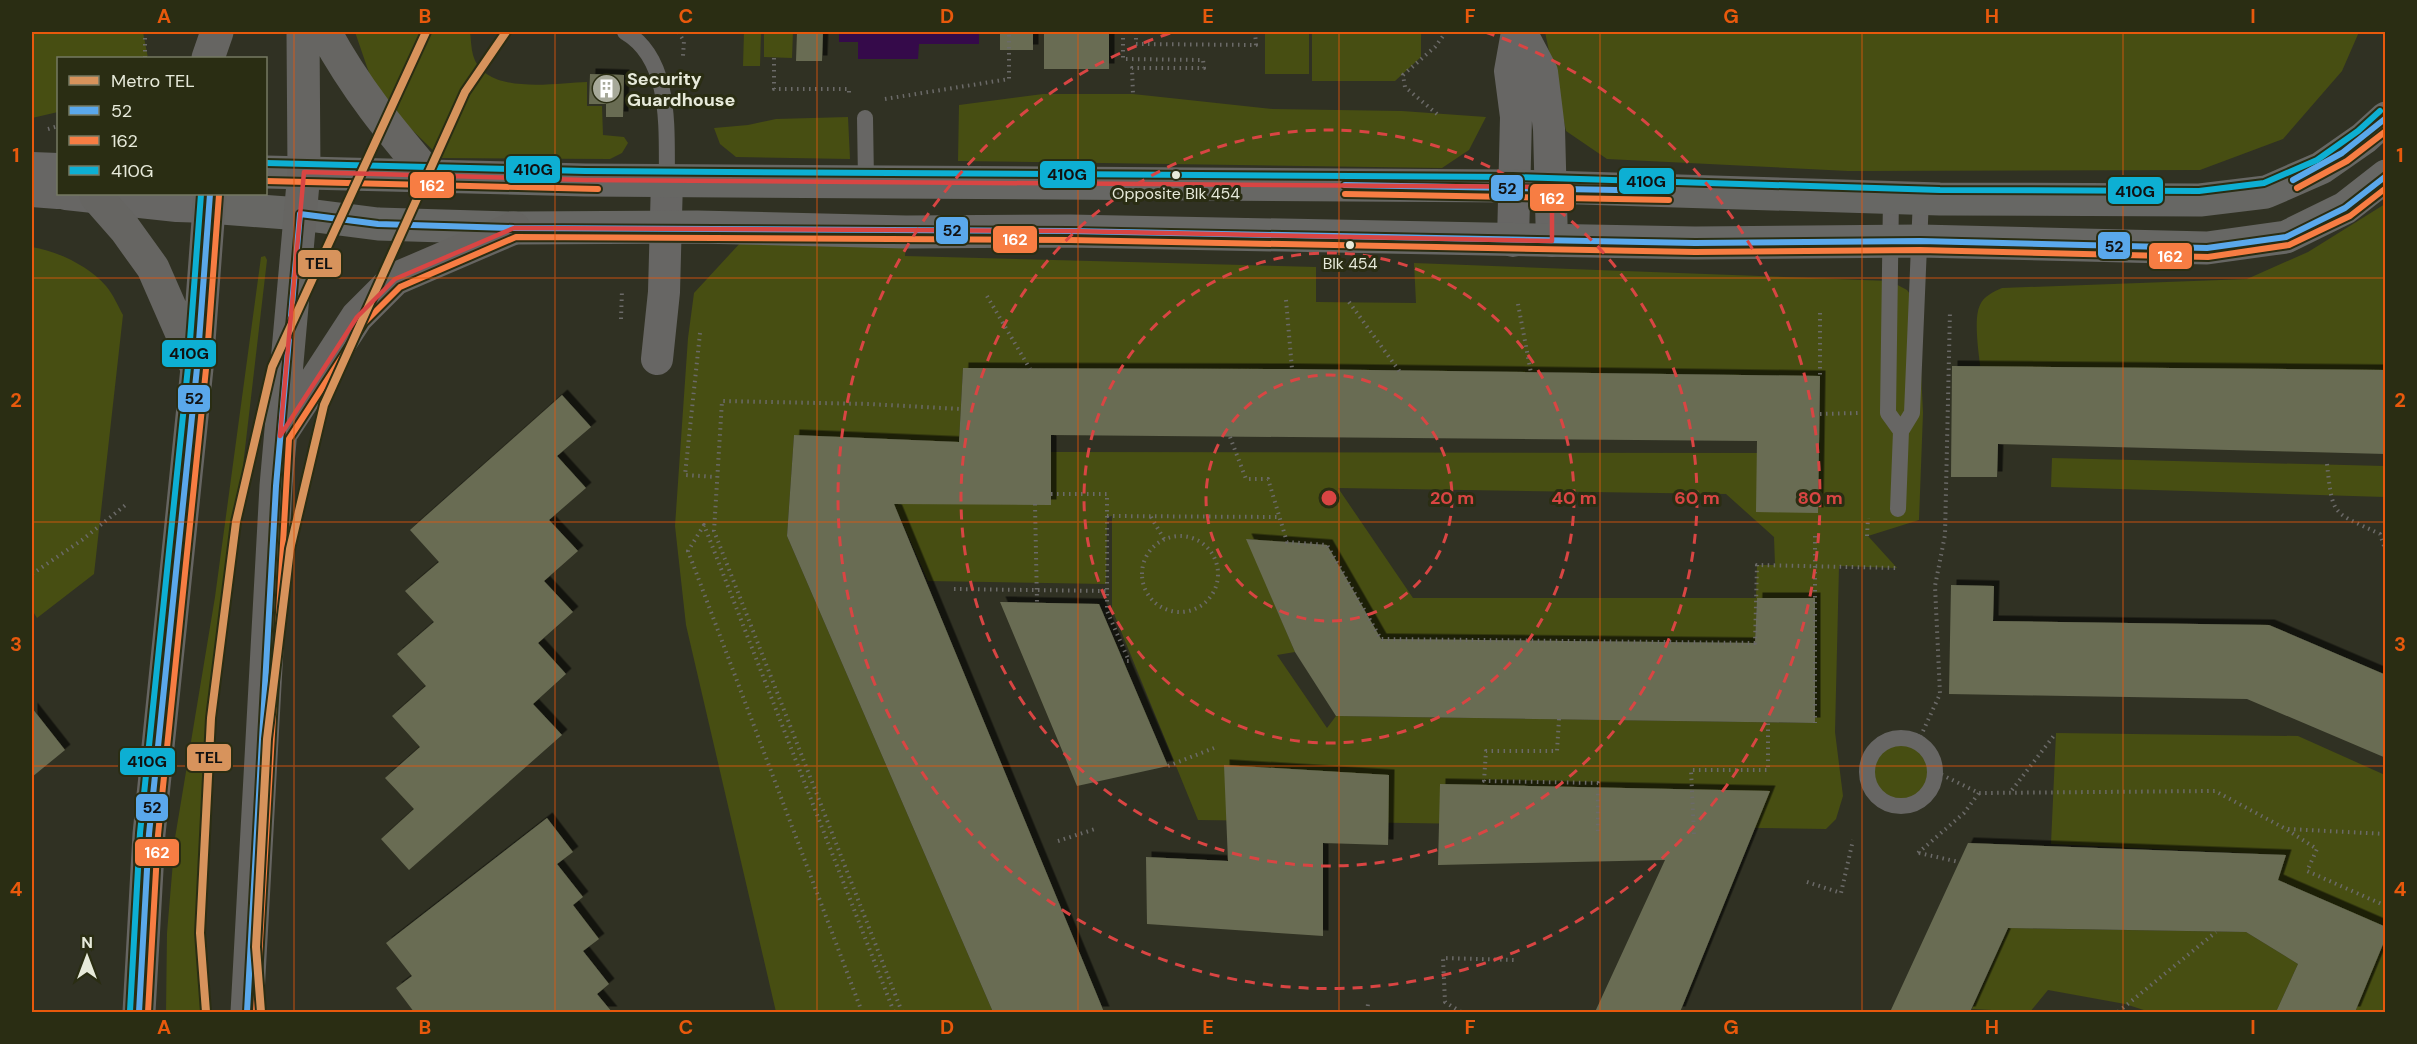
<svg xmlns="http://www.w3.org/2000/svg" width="2417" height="1044" viewBox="0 0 2417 1044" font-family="'DM Sans',sans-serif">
<defs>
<filter id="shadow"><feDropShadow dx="5.5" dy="-5.5" stdDeviation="0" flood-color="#0009"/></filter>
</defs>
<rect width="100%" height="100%" fill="#303123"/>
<!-- green -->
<path fill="#474e12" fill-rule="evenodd" d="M 32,32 L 143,32 L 148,58 L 58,58 L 58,112 L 32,118 Z
M 355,32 L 470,32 C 471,39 471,48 473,55 C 485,96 554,83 587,82 L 587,106 L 602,106 L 603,135 L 624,137 L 628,143 L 622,153 L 610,159 L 441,158 L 377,96 Z
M 744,32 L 761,32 L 760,66 L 743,66 Z
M 764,32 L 793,32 L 792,58 L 764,57 Z
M 1265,32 L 1309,32 L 1309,74 L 1265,74 Z
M 1312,32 L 1421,32 L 1421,57 L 1395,81 L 1312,81 Z
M 1545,32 L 2359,32 L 2342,71 L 2283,139 L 2200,170 L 1848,171 L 1607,159 L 1566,131 Z
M 1043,94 L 1133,94 L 1273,109 L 1402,111 L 1486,117 L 1469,150 L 1442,168 L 958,161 L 959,105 Z
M 848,117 L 850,159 L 736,157 L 720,144 L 714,128 L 748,125 L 776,119 Z
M 2385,204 L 2385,394 L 1983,386 C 1981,368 1972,321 1980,305 C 1984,296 1993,292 2002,288 L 2247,279 L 2308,252 Z
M 754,228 L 906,232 L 905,256 L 1316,267 L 1316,302 L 1416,303 L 1414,263 L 1890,281 L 1907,290 L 1918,305 L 1923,413 L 1919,520 L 1868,536 L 1897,568 L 1839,566 L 1835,732 L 1843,796 L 1836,819 L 1826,829 L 1198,820 L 1112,609 L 1112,516 L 1107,517 L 1106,584 L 928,581 L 894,504 L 1051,452 L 1757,453 L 1757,511 L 1820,414 L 1820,376 L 1292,369 L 963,368 L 959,442 L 794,435 L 787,536 L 993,1012 L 776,1012 L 686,625 L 675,526 L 688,338 L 694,293 ZM 1338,488 L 1726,494 L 1774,537 L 1775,565 L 1757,565 L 1756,598 L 1413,598 ZM 1247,539 L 1327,545 L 1381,639 L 1755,643 L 1757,598 L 1815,598 L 1815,723 L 1336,716 L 1327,728 L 1277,655 L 1295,652 Z
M 32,247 C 57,251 89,266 106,286 C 113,294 118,306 123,315 L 94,574 L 37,618 L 32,610 Z
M 265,256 L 267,260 L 209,758 L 205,850 L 207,1012 L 166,1012 L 167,933 L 175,838 L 215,597 L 261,257 Z
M 2052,458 L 2385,466 L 2385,497 L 2051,487 Z
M 2056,733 L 2298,736 L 2385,775 L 2385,927 L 2278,880 L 2286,855 L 2051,844 Z
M1867 772a34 34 0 1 1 68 0a34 34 0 1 1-68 0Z
M 2008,928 L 2246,932 L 2298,964 L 2276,1012 L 2150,1012 L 2125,1004 L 2048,990 L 2030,1012 L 1972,1009 Z
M 2385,937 L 2385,1012 L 2355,1012 Z"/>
<!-- water -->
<path fill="#350a4a" d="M 839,32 L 979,32 L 979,44 L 919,44 L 918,59 L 858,59 L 858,42 L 839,42 Z"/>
<!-- building -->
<path fill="#696c53" filter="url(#shadow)" d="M 797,32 L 823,32 L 822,61 L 796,61 Z
M 1000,32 L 1033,32 L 1033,50 L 1000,50 Z
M 1044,32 L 1109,32 L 1109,69 L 1044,69 Z
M 590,74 L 624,75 L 623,117 L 606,117 L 606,104 L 589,104 Z
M 1952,366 L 2386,370 L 2386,454 L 1998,444 L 1997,477 L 1951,477 Z
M 963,368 L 1292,369 L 1820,376 L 1818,513 L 1756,512 L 1757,441 L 1051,435 L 1051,505 L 894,504 L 1104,1012 L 993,1012 L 787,536 L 794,435 L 959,442 Z
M 562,395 L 591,427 L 557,456 L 586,488 L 549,520 L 578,551 L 544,581 L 573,612 L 538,643 L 566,674 L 533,704 L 562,735 L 409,870 L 381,839 L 414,809 L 385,778 L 420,747 L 392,716 L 426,686 L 397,654 L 434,622 L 405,591 L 439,562 L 410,530 Z
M 1246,539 L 1327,545 L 1381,639 L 1755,643 L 1757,598 L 1815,598 L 1815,723 L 1336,716 L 1295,652 Z
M 1951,585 L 1994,586 L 1993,621 L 2269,625 L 2386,675 L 2386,758 L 2247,699 L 1949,694 Z
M 1000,602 L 1099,604 L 1168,766 L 1077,786 Z
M 32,708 L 65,750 L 32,777 Z
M 1224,765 L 1389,775 L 1388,845 L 1323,843 L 1323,936 L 1147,924 L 1146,857 L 1228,861 Z
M 1440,784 L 1770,791 L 1680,1012 L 1595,1012 L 1665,860 L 1438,865 Z
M 547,818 L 573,852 L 557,864 L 583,897 L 573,905 L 599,939 L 583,951 L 609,984 L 597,994 L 612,1012 L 414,1012 L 396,988 L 412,976 L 386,943 Z
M 1968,843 L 2286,855 L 2278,880 L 2386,927 L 2386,937 L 2355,1012 L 2276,1012 L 2298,964 L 2246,932 L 2008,928 L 1970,1012 L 1890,1012 Z"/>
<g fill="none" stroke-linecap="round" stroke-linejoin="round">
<!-- path -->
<path stroke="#6b6a68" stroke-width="4" stroke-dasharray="1.5 4.5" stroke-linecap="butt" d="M 145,32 L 145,58
M 678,32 L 684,41 L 683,56
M 1123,32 L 1123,59 L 1203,60 L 1204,68 L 1132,68 L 1133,94
M 1136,32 L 1136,44 L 1256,45 L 1255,32
M 774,58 L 774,89 L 849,89 L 849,94
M 885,99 L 1009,79 L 1009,32
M 1437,114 L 1405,87 L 1403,75 L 1435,47 L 1446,32
M 48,129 L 58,126
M 987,296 L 1030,369
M 1286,300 L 1292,369
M 1349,302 L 1400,372
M 1518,304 L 1531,373
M 1820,313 L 1820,376
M 621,319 L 622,290
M 700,333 L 685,475 L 716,477
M 1820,414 L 1858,413
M 1230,437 L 1246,479 L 1268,479 L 1287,542 L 1327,545 L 1381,639 L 1755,643 L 1757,565 L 1897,568
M 2327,464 C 2333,518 2332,511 2380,534 L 2385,549
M 1051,494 L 1107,494 L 1107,611 L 1129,661 L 1122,661
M 1035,504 L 1037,603
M 1107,516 L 1279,517
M 1151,517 L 1164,539
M1142 574a38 38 0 1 1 76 0a38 38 0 1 1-76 0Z
M 1815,536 L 1815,723
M 1867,536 L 1868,518
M 32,574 L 82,540 L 128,503
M 954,589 L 1107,591
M 1559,719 L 1557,751 L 1486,751 L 1484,781 L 1598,783 L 1598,831
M 1918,742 L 1940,694 L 1935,586 L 1945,535 L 1950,310
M 1168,766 L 1214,748
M 1936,772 L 1979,793 L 2215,791 L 2284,828 L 2317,849 L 2307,871 L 2386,906
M 2012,790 L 2056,733
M 2288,829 L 2386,834
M 1694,834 L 1691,770 L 1768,770 L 1768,722
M 1058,841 L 1095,829
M 1918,853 L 1964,813 L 1979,793
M 1919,853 L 1959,862
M 1807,882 L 1841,893 L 1853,840
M 862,1012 L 688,551 L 704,525 L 894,1012
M 902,1012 L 714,531 L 722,401 L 869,404 L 961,409
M 1367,1012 L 1368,1004
M 1461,1012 L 1445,1002 L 1443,958 L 1514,960
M 2118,1012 L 2216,932"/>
<!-- service -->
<path stroke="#676664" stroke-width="16" d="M 625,32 C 673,60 666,132 667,180
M 865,118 L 866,180
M 1891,197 L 1888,413 L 1901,431
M 1898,509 L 1901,431 L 1912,413 L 1921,198
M1867 772a34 34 0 1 1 68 0a34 34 0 1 1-68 0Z"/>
<!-- minor -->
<path stroke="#676664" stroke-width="32" d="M 1521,32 L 1542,72 L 1549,129 L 1552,241
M 32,168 L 58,169
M 32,191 L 58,193
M 66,194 L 177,206 L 209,207
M 1513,241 L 1516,117 L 1510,71 L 1517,32
M 657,359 L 664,292 L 667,180"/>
<!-- secondary -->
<path stroke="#676764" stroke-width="33" d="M 266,172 L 585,180 L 1513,186 L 1940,199 L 2200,200 L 2266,192 L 2321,168 L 2364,138 L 2386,118
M 209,207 L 300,214 L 378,224 L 514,228 L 697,227 L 906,232 L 1070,231 L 1695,243 L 1920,241 L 2207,248 L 2286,237 L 2345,208 L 2386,176"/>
<!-- primary -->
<path stroke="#666562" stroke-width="33" d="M 325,32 C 356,89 389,129 431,178
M 208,58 L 217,32
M 96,196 L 125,229 L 153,268 L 195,364
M 284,429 L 357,317 L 395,279 L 514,228
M 139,1012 L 149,834 L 197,368 L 210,194
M 247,1012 L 276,486 L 304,172 L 303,32"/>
<defs>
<path id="bus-1" d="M 2293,180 L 2342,153 L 2386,118
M 1345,185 L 1669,191
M 139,1012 L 149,834 L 197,368 L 210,194
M 247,1012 L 276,486 L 300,214 L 378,224 L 514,228 L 1070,231 L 1695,243 L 1920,241 L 2207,248 L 2286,237 L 2345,208 L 2386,176"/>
<path id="bus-2" d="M 266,181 L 598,189
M 2297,188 L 2347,161 L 2386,131
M 1345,194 L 1669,200
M 148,1012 L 158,835 L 206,369 L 219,195
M 256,1012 L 289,439 L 364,323 L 400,287 L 516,237 L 1070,240 L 1695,252 L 1920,250 L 2208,257 L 2289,245 L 2350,216 L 2386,188"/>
<path id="bus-3" d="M 266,163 L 585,171 L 1513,177 L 1940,190 L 2199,191 L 2264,183 L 2317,160 L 2358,131 L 2380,111
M 130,1011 L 140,833 L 188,367 L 201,194"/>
</defs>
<!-- bus-1 casing -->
<use href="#bus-1" stroke="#2a2d13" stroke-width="10"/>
<!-- bus-2 casing -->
<use href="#bus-2" stroke="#2a2d13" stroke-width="10"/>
<!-- bus-3 casing -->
<use href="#bus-3" stroke="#2a2d13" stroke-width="10"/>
<!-- bus-1 -->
<use href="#bus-1" stroke="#5aa8eb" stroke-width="6"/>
<!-- bus-2 -->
<use href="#bus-2" stroke="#f77d43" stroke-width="6"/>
<!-- bus-3 -->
<use href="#bus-3" stroke="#0dafd3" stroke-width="6"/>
<defs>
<path id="metro-1" d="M 206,1012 L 200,933 L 211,718 L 236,522 L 272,367 L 426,32
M 261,1012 L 256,947 L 267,739 L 290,549 L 324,405 L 465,92 L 506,32"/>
</defs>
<!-- metro-1 casing -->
<use href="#metro-1" stroke="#2a2d13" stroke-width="12"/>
<!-- metro-1 -->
<use href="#metro-1" stroke="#d7935c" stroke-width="8"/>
</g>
<!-- marked area -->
<path fill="none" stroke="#d94543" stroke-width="4.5" stroke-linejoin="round" d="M 304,172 L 585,180 L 1552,187 L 1552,241 L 1070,231 L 514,228 L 395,279 L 357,317 L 280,436 Z"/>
<!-- grid -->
<path fill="none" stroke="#e8590c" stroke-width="1.5" stroke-opacity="0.55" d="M 294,32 L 294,1012M 555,32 L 555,1012M 817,32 L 817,1012M 1078,32 L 1078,1012M 1339,32 L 1339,1012M 1600,32 L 1600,1012M 1862,32 L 1862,1012M 2123,32 L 2123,1012M 32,278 L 2386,278M 32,522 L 2386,522M 32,766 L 2386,766"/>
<!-- distance rings -->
<g fill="none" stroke="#d94543" stroke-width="3" stroke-dasharray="10 8">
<circle cx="1329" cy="498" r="123"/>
<circle cx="1329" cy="498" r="245"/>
<circle cx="1329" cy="498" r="368"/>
<path d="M1485 32A491 491 0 1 1 1173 32"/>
</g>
<!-- icons -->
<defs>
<symbol id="building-disc" viewBox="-11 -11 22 22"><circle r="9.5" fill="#a7a99a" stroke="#2a2d13"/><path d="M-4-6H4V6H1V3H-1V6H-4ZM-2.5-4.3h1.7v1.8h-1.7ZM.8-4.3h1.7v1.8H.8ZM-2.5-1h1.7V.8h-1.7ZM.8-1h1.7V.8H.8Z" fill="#fff"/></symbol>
</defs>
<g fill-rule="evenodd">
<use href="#building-disc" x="590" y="72" width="33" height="33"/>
</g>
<!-- markers -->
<g fill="#e7eada" stroke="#2a2d13" stroke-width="2">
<circle cx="1176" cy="175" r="5"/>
<circle cx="1350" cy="245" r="5"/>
</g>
<g text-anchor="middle" stroke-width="6" stroke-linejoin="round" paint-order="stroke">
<!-- bus labels -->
<g font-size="16" fill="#e7eada" stroke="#2a2d13">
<text x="1176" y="199">Opposite Blk 454</text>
<text x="1350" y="269">Blk 454</text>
</g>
<!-- poi labels -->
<g font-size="18" font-weight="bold" fill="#e7eada" stroke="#2a2d13" text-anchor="start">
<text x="627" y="85">Security<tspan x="627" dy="21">Guardhouse</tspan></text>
</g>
</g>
<circle cx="1329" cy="498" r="9" fill="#d94543" stroke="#2a2d13" stroke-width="3"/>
<g font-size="18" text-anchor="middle" font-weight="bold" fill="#d94543" stroke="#2a2d13" stroke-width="6" stroke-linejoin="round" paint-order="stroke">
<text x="1452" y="504">20 m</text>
<text x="1574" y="504">40 m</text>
<text x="1697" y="504">60 m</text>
<text x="1820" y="504">80 m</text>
</g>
<g stroke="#2a2d13" stroke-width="2">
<rect x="505" y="155" width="56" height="29" rx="6" fill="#0dafd3"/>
<rect x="1039" y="160" width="57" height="29" rx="6" fill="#0dafd3"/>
<rect x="1618" y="167" width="57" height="28" rx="6" fill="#0dafd3"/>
<rect x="409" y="171" width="46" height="28" rx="6" fill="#f77d43"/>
<rect x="1490" y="174" width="34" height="28" rx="6" fill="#5aa8eb"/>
<rect x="2107" y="176" width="57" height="29" rx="6" fill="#0dafd3"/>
<rect x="1529" y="183" width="46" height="29" rx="6" fill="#f77d43"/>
<rect x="935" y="216" width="34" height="29" rx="6" fill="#5aa8eb"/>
<rect x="992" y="225" width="46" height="29" rx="6" fill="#f77d43"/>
<rect x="2097" y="231" width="34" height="29" rx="6" fill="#5aa8eb"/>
<rect x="2148" y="242" width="45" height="28" rx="6" fill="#f77d43"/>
<rect x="297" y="249" width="45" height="29" rx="6" fill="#d7935c"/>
<rect x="161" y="339" width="56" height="29" rx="6" fill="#0dafd3"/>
<rect x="177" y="384" width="34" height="29" rx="6" fill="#5aa8eb"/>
<rect x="186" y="743" width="46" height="29" rx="6" fill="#d7935c"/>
<rect x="119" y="747" width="57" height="29" rx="6" fill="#0dafd3"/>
<rect x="135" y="793" width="34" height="29" rx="6" fill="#5aa8eb"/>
<rect x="134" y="838" width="46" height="29" rx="6" fill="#f77d43"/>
</g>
<g font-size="16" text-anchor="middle" font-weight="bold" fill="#fff">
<text x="432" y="191">162</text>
<text x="1552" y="204">162</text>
<text x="1015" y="245">162</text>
<text x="2170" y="262">162</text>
<text x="157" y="858">162</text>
</g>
<g font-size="16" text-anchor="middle" font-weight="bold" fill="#111">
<text x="533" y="175">410G</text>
<text x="1067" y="180">410G</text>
<text x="1646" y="187">410G</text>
<text x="1507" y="194">52</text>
<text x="2135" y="197">410G</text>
<text x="952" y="236">52</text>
<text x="2114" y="252">52</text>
<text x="319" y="269">TEL</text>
<text x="189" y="359">410G</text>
<text x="194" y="404">52</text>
<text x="209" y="763">TEL</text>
<text x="147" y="767">410G</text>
<text x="152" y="813">52</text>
</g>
<!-- border -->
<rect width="2417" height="1044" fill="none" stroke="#2a2d13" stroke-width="66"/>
<!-- legend -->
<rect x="57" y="57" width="210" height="138" fill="#2a2d13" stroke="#767963" stroke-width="1.5"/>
<rect x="69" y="76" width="30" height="9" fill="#d7935c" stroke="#767963" stroke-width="1.5"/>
<text x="111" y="87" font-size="18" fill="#e7eada">Metro TEL</text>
<rect x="69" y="106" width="30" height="9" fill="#5aa8eb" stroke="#767963" stroke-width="1.5"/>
<text x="111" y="117" font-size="18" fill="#e7eada">52</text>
<rect x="69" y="136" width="30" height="9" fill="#f77d43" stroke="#767963" stroke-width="1.5"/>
<text x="111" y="147" font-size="18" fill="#e7eada">162</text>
<rect x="69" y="166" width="30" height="9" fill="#0dafd3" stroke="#767963" stroke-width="1.5"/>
<text x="111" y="177" font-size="18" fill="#e7eada">410G</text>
<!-- north arrow -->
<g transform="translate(87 957)" stroke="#2a2d13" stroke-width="4.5" paint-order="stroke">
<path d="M0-4.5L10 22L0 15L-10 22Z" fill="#e7eada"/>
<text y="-9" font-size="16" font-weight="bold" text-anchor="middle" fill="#e7eada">N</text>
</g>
<rect x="33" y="33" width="2351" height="978" fill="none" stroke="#e8590c" stroke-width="2"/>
<g font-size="20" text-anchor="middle" font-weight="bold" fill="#e8590c">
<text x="164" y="23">A</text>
<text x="425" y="23">B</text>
<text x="686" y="23">C</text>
<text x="947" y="23">D</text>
<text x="1208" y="23">E</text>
<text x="1470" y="23">F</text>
<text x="1731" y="23">G</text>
<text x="1992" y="23">H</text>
<text x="2253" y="23">I</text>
<text x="16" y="162">1</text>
<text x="2400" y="162">1</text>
<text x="16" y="407">2</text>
<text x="2400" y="407">2</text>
<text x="16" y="651">3</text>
<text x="2400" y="651">3</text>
<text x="16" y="896">4</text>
<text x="2400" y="896">4</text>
<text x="164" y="1034">A</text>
<text x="425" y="1034">B</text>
<text x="686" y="1034">C</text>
<text x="947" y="1034">D</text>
<text x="1208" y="1034">E</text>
<text x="1470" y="1034">F</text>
<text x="1731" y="1034">G</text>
<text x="1992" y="1034">H</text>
<text x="2253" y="1034">I</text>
</g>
</svg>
